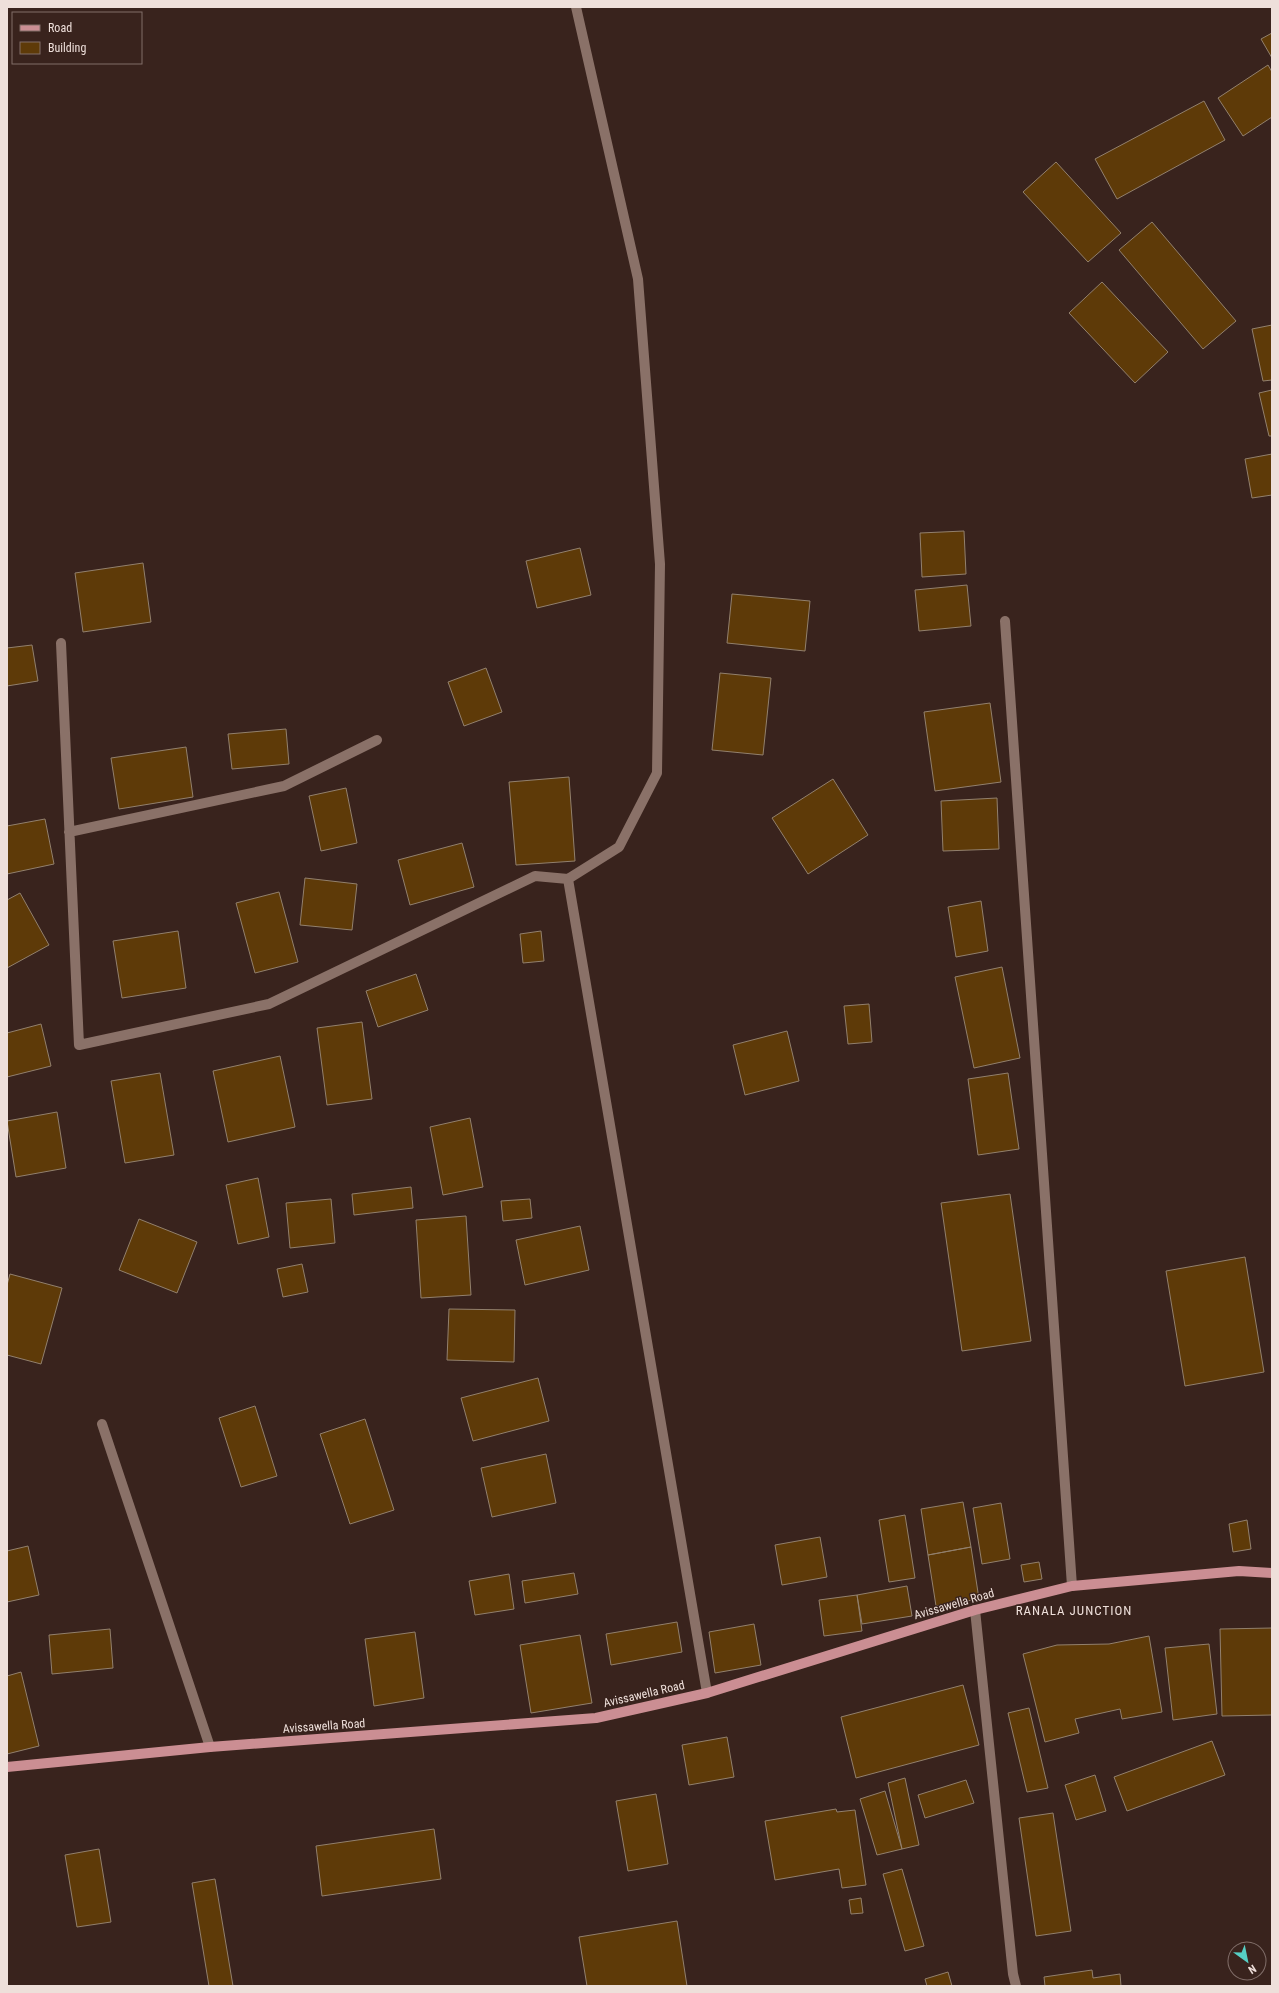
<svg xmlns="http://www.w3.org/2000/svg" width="1279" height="1993" viewBox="0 0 1279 1993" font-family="'Roboto Condensed',sans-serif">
<rect width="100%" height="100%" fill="#39231d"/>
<!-- building -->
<path fill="#5e3a08" stroke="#92806d" d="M 1272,33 L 1272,58 L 1261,39 Z
M 1268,65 L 1272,72 L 1272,117 L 1243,136 L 1218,98 Z
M 1204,101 L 1225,140 L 1117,199 L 1095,159 Z
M 1056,162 L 1121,233 L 1088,262 L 1023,192 Z
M 1152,222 L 1236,321 L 1203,349 L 1119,250 Z
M 1102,282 L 1168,352 L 1135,383 L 1069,313 Z
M 1272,325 L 1272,380 L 1263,381 L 1252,329 Z
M 1272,390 L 1272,436 L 1269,436 L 1259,393 Z
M 1272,454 L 1272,495 L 1252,498 L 1245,459 Z
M 964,531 L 966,574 L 922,577 L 920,533 Z
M 580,548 L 591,595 L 537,608 L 526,561 Z
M 143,563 L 151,622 L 83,632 L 75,573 Z
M 967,585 L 971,626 L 919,631 L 915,590 Z
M 732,594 L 810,601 L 805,651 L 727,643 Z
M 32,645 L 38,681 L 7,686 L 7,648 Z
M 486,668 L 502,712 L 464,726 L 448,682 Z
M 720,673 L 771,678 L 763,755 L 712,750 Z
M 990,703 L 1001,782 L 935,791 L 924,712 Z
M 286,729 L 289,764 L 232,769 L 228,734 Z
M 186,747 L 193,797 L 119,809 L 111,758 Z
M 569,777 L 575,861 L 516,865 L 509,782 Z
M 833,779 L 868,835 L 808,874 L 772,818 Z
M 346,788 L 357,843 L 321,851 L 309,796 Z
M 997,798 L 999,849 L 943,851 L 941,801 Z
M 45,819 L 54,864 L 7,874 L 7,826 Z
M 462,843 L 474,887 L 410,905 L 398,860 Z
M 305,878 L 357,884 L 352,930 L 300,925 Z
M 279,892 L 298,962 L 255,973 L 236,903 Z
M 20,893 L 49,945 L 7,968 L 7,900 Z
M 981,901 L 988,951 L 956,957 L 948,907 Z
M 178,931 L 186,988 L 122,998 L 113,941 Z
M 541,931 L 544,961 L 523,963 L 520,934 Z
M 1002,967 L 1020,1058 L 974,1068 L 955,977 Z
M 416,974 L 428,1010 L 378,1027 L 366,991 Z
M 869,1004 L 872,1042 L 848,1044 L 844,1006 Z
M 362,1022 L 372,1099 L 327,1105 L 317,1028 Z
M 41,1024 L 51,1066 L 7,1077 L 7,1033 Z
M 787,1031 L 799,1081 L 745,1095 L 733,1045 Z
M 280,1056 L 295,1127 L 228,1142 L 213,1071 Z
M 160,1073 L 174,1155 L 125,1163 L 111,1081 Z
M 1008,1073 L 1019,1149 L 978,1155 L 968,1079 Z
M 57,1112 L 66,1168 L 16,1177 L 7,1121 Z
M 470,1118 L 483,1187 L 443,1195 L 430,1127 Z
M 258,1178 L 269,1237 L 238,1244 L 226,1185 Z
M 411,1187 L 413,1208 L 354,1215 L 352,1194 Z
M 1010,1194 L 1031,1341 L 962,1351 L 941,1203 Z
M 331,1199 L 335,1243 L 290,1248 L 286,1203 Z
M 530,1199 L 532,1218 L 503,1221 L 501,1201 Z
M 466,1216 L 471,1295 L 421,1298 L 416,1220 Z
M 139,1219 L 197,1242 L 177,1293 L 119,1270 Z
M 580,1226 L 589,1270 L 525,1285 L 516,1240 Z
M 1245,1257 L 1264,1372 L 1185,1386 L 1166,1271 Z
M 302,1264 L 308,1292 L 283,1297 L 277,1269 Z
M 10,1274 L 62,1288 L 41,1364 L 7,1355 L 7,1285 Z
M 449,1309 L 515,1310 L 514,1362 L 447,1360 Z
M 538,1378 L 549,1421 L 473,1441 L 461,1398 Z
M 255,1406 L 277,1476 L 241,1487 L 219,1418 Z
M 365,1419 L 394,1510 L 350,1524 L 320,1434 Z
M 546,1454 L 556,1503 L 492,1517 L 481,1468 Z
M 963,1502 L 971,1547 L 928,1555 L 921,1509 Z
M 1001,1503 L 1010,1559 L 982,1564 L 973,1508 Z
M 905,1515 L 915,1578 L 889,1582 L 879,1520 Z
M 1247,1520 L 1251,1549 L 1233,1552 L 1229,1524 Z
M 820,1537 L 827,1577 L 782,1585 L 775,1545 Z
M 28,1546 L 39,1595 L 7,1602 L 7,1551 Z
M 971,1547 L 979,1599 L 936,1606 L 928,1555 Z
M 1039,1562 L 1042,1579 L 1024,1582 L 1021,1565 Z
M 574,1573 L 578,1594 L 525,1603 L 522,1581 Z
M 509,1574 L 514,1609 L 475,1615 L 469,1581 Z
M 907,1586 L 912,1616 L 862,1624 L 857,1595 Z
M 857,1595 L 862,1631 L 824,1636 L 819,1600 Z
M 677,1622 L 682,1652 L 611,1665 L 606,1634 Z
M 754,1624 L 761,1665 L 715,1673 L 709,1632 Z
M 1272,1628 L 1272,1715 L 1222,1716 L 1220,1629 Z
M 110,1629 L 113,1668 L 52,1674 L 49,1635 Z
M 415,1632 L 424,1698 L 374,1706 L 365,1639 Z
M 580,1635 L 592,1703 L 531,1713 L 520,1645 Z
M 1149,1636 L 1162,1712 L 1122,1719 L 1120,1709 L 1075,1719 L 1079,1733 L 1045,1742 L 1023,1654 L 1057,1645 L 1109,1644 Z
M 1209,1644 L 1217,1714 L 1173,1720 L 1165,1648 Z
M 21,1672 L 39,1746 L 7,1754 L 7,1676 Z
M 963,1685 L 979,1745 L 856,1778 L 841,1717 Z
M 1029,1708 L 1048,1788 L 1027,1792 L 1008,1713 Z
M 727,1737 L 734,1777 L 689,1785 L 682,1745 Z
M 1212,1741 L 1225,1775 L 1127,1811 L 1114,1777 Z
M 1095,1775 L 1106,1811 L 1076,1820 L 1065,1785 Z
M 905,1778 L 919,1845 L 902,1849 L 888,1783 Z
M 966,1780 L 974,1803 L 925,1818 L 918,1795 Z
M 885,1791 L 902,1849 L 877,1855 L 860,1799 Z
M 656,1794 L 668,1864 L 628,1871 L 616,1801 Z
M 836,1809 L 837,1812 L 855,1810 L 866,1885 L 842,1888 L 839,1869 L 775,1880 L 765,1821 Z
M 1053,1813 L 1071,1931 L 1036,1936 L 1019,1818 Z
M 434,1829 L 441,1879 L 322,1896 L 316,1846 Z
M 99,1849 L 111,1922 L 77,1927 L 65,1855 Z
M 902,1869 L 924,1946 L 905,1951 L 883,1874 Z
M 215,1879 L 233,1986 L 209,1986 L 192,1883 Z
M 861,1898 L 863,1913 L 851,1914 L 849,1900 Z
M 677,1921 L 687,1986 L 587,1986 L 579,1937 Z
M 1092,1970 L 1093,1978 L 1120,1974 L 1121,1986 L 1045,1986 L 1044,1977 Z
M 948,1972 L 952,1986 L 927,1986 L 925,1979 Z"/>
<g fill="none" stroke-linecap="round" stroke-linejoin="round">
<!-- street -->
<path stroke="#8a7168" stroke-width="10" d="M 1005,621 L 1072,1586
M 61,643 L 79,1045 L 269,1004 L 535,876 L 568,879 L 619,847 L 657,773 L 660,564 L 638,279 L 576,7
M 69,832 L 284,786 L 377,740
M 568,879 L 707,1693
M 102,1424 L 210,1747
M 975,1610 L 1013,1974 L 1016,1986"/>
<!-- primary -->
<path stroke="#cb8e93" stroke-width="10" d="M 7,1767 L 210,1747 L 596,1718 L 707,1693 L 975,1610 L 1072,1586 L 1239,1571 L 1272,1573"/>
</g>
<g text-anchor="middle" stroke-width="3" stroke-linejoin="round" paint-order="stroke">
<!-- street labels -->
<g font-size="12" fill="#eedfda" stroke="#39231d">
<text transform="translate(954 1604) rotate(-16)" y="4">Avissawella Road</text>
<text transform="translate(644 1694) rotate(-13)" y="4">Avissawella Road</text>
<text transform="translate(324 1726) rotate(-4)" y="4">Avissawella Road</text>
</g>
<!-- neighbourhood labels -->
<g font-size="13" letter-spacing="1" fill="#eedfda" stroke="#39231d">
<text x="1074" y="1615">RANALA JUNCTION</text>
</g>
</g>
<!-- border -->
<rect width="1279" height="1993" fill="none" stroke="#eedfda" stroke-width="16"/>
<!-- legend -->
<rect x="12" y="12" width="130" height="52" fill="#39231d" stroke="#816e69"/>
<rect x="20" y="25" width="20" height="6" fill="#cb8e93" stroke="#816e69"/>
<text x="48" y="32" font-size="12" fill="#eedfda">Road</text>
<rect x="20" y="42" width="20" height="12" fill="#5e3a08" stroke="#816e69"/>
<text x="48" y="52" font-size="12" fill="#eedfda">Building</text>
<!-- north arrow -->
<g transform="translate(1247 1961) rotate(147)"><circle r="19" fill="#39231d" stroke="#816e69"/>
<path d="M0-3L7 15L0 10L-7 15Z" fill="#56cec4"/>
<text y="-6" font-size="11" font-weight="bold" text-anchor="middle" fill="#eedfda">N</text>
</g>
</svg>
